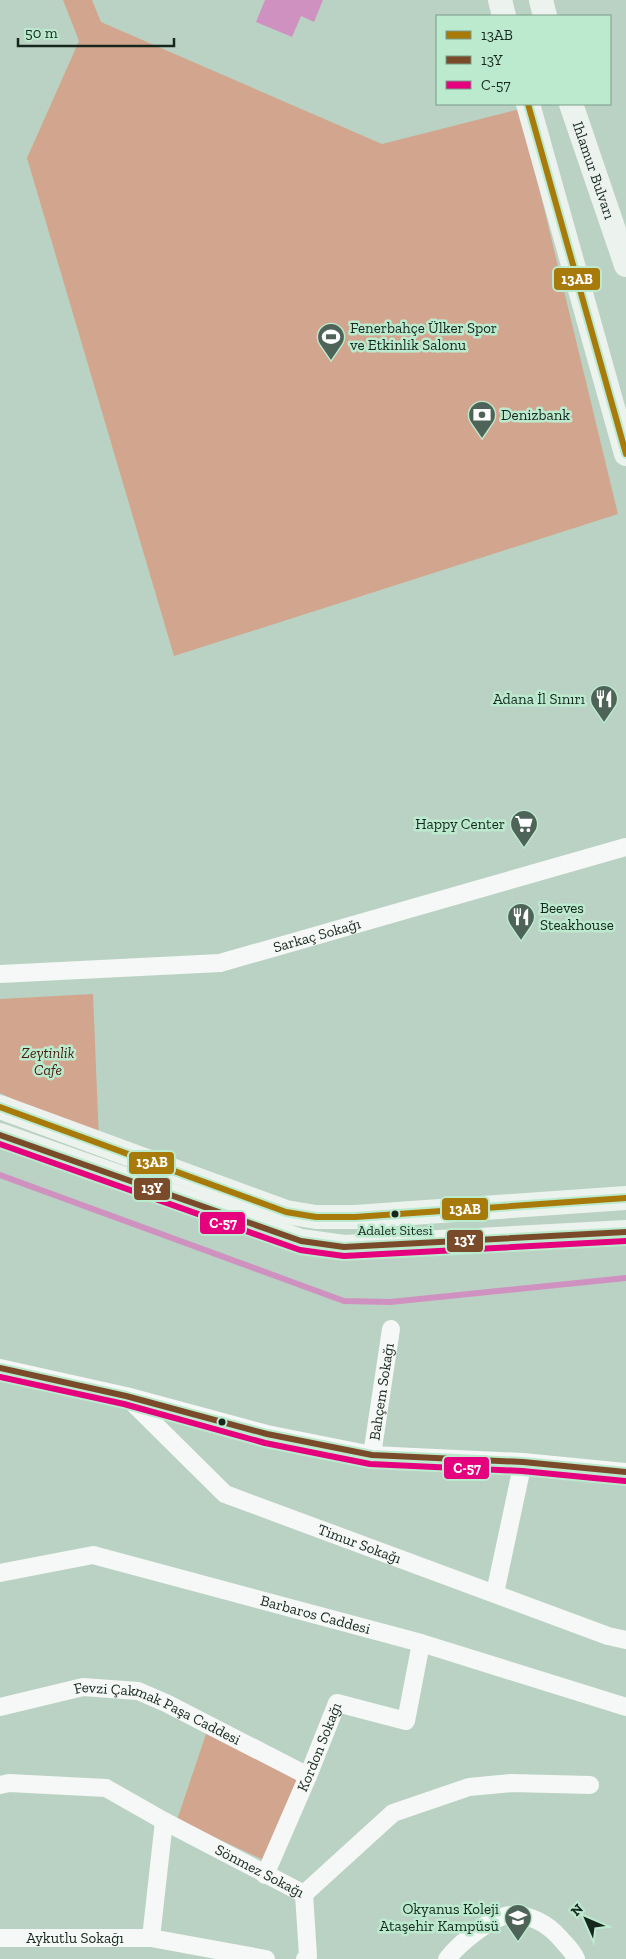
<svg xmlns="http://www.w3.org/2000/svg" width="626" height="1959" viewBox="0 0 626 1959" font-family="'Zilla Slab',serif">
<rect width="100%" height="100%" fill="#bad2c3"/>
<!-- green -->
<path fill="#d2a68e" d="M 63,0 L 92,0 L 101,22 L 382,144 L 520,109 L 618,514 L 174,656 L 27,158 L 79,41 Z
M 93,994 L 99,1140 L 0,1093 L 0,999 Z
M 207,1731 L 303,1780 L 266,1861 L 177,1820 Z"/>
<!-- water -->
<path fill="#cf92c0" d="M 265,0 L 323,0 L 314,22 L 301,16 L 292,37 L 256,22 Z"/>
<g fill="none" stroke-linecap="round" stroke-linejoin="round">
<!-- stream -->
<path stroke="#cf92c0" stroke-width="6" d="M 0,1175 L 344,1301 L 390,1302 L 626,1278"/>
<!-- street -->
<g stroke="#f5f8f6" stroke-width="18">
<path id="s1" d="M 0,974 L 220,963 L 626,847"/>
<path d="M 0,1368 L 126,1396 L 267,1434 L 372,1455 L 523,1462 L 626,1472"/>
<path id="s2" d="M 128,1398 L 225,1494 L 608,1636 L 626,1640"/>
<path id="s3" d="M 372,1455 L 391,1329"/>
<path id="s4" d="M 0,1573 L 93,1555 L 421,1643 L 626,1707"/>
<path d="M 495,1593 L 523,1462"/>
<path id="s5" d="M 0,1707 L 83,1687 L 138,1691 L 166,1703 L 308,1776"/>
<path id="s6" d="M 0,1785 L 9,1783 L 106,1788 L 164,1821 L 304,1894 L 393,1813 L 469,1787 L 511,1783 L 590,1785"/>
<path id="s7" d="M 265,1875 L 308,1776 L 337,1703 L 406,1721 L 421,1643"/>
<path d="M 304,1894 L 308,1956 L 305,1959"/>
<path id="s8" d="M 0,1938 L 151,1938 L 164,1821"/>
<path d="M 151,1938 L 266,1959"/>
<path d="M 447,1959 C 459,1944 493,1914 513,1915 C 531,1915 548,1924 560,1938 C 565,1944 573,1951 576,1959"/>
</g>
<!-- secondary -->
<g stroke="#ecf2ee" stroke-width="24">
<path d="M 500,0 L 504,16"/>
<path d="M 541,0 L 545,16"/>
<path d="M 528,104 L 626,454"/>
<path id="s9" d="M 571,104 L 626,265"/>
<path d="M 0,1107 L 286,1212 L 316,1217 L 355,1217 L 626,1198"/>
<path d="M 0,1135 L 301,1241 L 344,1247 L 626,1232"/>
</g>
<defs>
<path id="bus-1" d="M 528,104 L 626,454
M 0,1107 L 286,1212 L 316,1217 L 355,1217 L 626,1198"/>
<path id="bus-2" d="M 0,1135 L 301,1241 L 344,1247 L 626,1232
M 0,1368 L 126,1396 L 267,1434 L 372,1455 L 523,1462 L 626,1472"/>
<path id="bus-3" d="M 0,1144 L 300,1250 L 344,1256 L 626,1241
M 0,1377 L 124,1404 L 265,1443 L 370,1464 L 522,1471 L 625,1481"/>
</defs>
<!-- bus-1 casing -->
<use href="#bus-1" stroke="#bceace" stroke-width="10"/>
<!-- bus-2 casing -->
<use href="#bus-2" stroke="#bceace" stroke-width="10"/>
<!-- bus-3 casing -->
<use href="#bus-3" stroke="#bceace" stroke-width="10"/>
<!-- bus-1 -->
<use href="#bus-1" stroke="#a87a0a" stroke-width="6"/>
<!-- bus-2 -->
<use href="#bus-2" stroke="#7a4b2a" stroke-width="6"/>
<!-- bus-3 -->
<use href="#bus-3" stroke="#e5007d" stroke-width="6"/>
</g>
<!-- icons -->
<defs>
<symbol id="stadium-pin" viewBox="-11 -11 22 30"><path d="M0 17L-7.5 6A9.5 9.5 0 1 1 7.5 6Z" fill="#4f6458" stroke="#bceace"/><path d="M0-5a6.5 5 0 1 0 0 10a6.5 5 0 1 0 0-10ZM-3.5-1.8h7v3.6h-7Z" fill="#fff"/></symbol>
<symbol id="bank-pin" viewBox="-11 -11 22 30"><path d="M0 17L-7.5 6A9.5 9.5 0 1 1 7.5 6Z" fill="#4f6458" stroke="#bceace"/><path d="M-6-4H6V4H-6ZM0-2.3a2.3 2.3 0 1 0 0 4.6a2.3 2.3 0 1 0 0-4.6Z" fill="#fff"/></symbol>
<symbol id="restaurant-pin" viewBox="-11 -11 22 30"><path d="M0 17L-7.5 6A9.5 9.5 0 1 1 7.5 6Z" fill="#4f6458" stroke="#bceace"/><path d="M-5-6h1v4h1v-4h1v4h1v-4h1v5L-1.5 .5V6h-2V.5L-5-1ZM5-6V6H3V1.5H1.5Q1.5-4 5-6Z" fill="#fff"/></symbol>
<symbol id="supermarket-pin" viewBox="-11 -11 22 30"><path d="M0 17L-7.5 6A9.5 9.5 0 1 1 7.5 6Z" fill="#4f6458" stroke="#bceace"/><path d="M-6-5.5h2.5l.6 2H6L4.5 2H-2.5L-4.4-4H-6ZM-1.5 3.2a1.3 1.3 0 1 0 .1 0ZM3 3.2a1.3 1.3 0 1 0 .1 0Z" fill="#fff"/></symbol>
<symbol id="school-pin" viewBox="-11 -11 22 30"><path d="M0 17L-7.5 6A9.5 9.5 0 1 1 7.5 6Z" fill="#4f6458" stroke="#bceace"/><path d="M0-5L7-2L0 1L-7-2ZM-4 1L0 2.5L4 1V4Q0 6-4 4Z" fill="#fff"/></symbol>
</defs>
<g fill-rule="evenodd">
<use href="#stadium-pin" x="315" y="321" width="32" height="43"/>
<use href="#bank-pin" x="466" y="399" width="32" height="43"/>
<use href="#restaurant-pin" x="588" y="683" width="32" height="43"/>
<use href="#supermarket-pin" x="508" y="808" width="32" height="43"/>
<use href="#restaurant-pin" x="505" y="901" width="32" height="43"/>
<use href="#school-pin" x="502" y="1902" width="32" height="43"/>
</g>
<!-- markers -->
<g fill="#16281e" stroke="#bceace" stroke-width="2">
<circle cx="395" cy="1214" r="4.5"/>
<circle cx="222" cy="1422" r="4.5"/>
</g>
<g text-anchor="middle" stroke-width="5" stroke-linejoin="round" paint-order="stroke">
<!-- bus labels -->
<g font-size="14" fill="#16281e" stroke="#bceace">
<text x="395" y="1235">Adalet Sitesi</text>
</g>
<!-- street labels -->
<g font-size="15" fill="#16281e" stroke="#bceace">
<text dy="5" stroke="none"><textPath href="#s9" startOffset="70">Ihlamur Bulvarı</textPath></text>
<text dy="5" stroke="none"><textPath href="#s1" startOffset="321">Sarkaç Sokağı</textPath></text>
<text dy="5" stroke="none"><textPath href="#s3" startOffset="64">Bahçem Sokağı</textPath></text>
<text dy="5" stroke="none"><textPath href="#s2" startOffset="280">Timur Sokağı</textPath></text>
<text dy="5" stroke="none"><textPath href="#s4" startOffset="325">Barbaros Caddesi</textPath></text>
<text dy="5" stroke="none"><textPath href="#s5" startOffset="165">Fevzi Çakmak Paşa Caddesi</textPath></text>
<text dy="5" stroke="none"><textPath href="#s7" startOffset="139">Kordon Sokağı</textPath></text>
<text dy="5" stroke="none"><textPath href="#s6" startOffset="281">Sönmez Sokağı</textPath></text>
<text dy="5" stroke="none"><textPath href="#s8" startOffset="75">Aykutlu Sokağı</textPath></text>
</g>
<!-- poi labels -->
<g font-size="15" fill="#16281e" stroke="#bceace" text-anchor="start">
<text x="350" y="333">Fenerbahçe Ülker Spor<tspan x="350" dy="17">ve Etkinlik Salonu</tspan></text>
<text x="501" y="420">Denizbank</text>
<text x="585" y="704" text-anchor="end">Adana İl Sınırı</text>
<text x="505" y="829" text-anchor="end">Happy Center</text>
<text x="540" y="913">Beeves<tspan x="540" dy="17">Steakhouse</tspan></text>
<text x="499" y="1914" text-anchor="end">Okyanus Koleji<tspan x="499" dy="17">Ataşehir Kampüsü</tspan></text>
</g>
<!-- park labels -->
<g font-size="15" font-style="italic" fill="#491d0f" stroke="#bceace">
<text x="48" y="1058">Zeytinlik<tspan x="48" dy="17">Cafe</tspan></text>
</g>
</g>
<g stroke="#bceace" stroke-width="2">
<rect x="553" y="267" width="48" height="24" rx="5" fill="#a87a0a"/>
<rect x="128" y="1151" width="47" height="24" rx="5" fill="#a87a0a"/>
<rect x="133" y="1177" width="38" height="24" rx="5" fill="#7a4b2a"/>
<rect x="441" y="1197" width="48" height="24" rx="5" fill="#a87a0a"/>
<rect x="199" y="1211" width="47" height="24" rx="5" fill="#e5007d"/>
<rect x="446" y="1229" width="38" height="24" rx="5" fill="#7a4b2a"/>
<rect x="443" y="1456" width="47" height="24" rx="5" fill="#e5007d"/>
</g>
<g font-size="14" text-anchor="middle" font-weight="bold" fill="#fff">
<text x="577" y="284">13AB</text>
<text x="152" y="1167">13AB</text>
<text x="152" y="1193">13Y</text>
<text x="465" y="1214">13AB</text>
<text x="223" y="1228">C-57</text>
<text x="465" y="1245">13Y</text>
<text x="467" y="1473">C-57</text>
</g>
<!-- legend -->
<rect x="436" y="15" width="175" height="90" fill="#bceace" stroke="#7a9c88"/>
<rect x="446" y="31" width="25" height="8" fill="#a87a0a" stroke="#7a9c88"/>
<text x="481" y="40" font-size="15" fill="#16281e">13AB</text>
<rect x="446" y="56" width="25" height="8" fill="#7a4b2a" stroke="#7a9c88"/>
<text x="481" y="65" font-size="15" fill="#16281e">13Y</text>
<rect x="446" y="81" width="25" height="8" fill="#e5007d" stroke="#7a9c88"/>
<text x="481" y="90" font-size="15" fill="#16281e">C-57</text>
<!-- north arrow -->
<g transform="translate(586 1919) rotate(315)" stroke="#bceace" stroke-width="4" paint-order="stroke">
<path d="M0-4L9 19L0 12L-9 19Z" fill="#16281e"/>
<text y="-8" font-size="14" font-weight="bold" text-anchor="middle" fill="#16281e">N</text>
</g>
<!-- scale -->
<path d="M18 38v8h156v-8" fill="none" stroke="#16281e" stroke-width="2.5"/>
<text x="25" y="38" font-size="15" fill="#16281e" stroke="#bceace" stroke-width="4" paint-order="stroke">50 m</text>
</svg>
